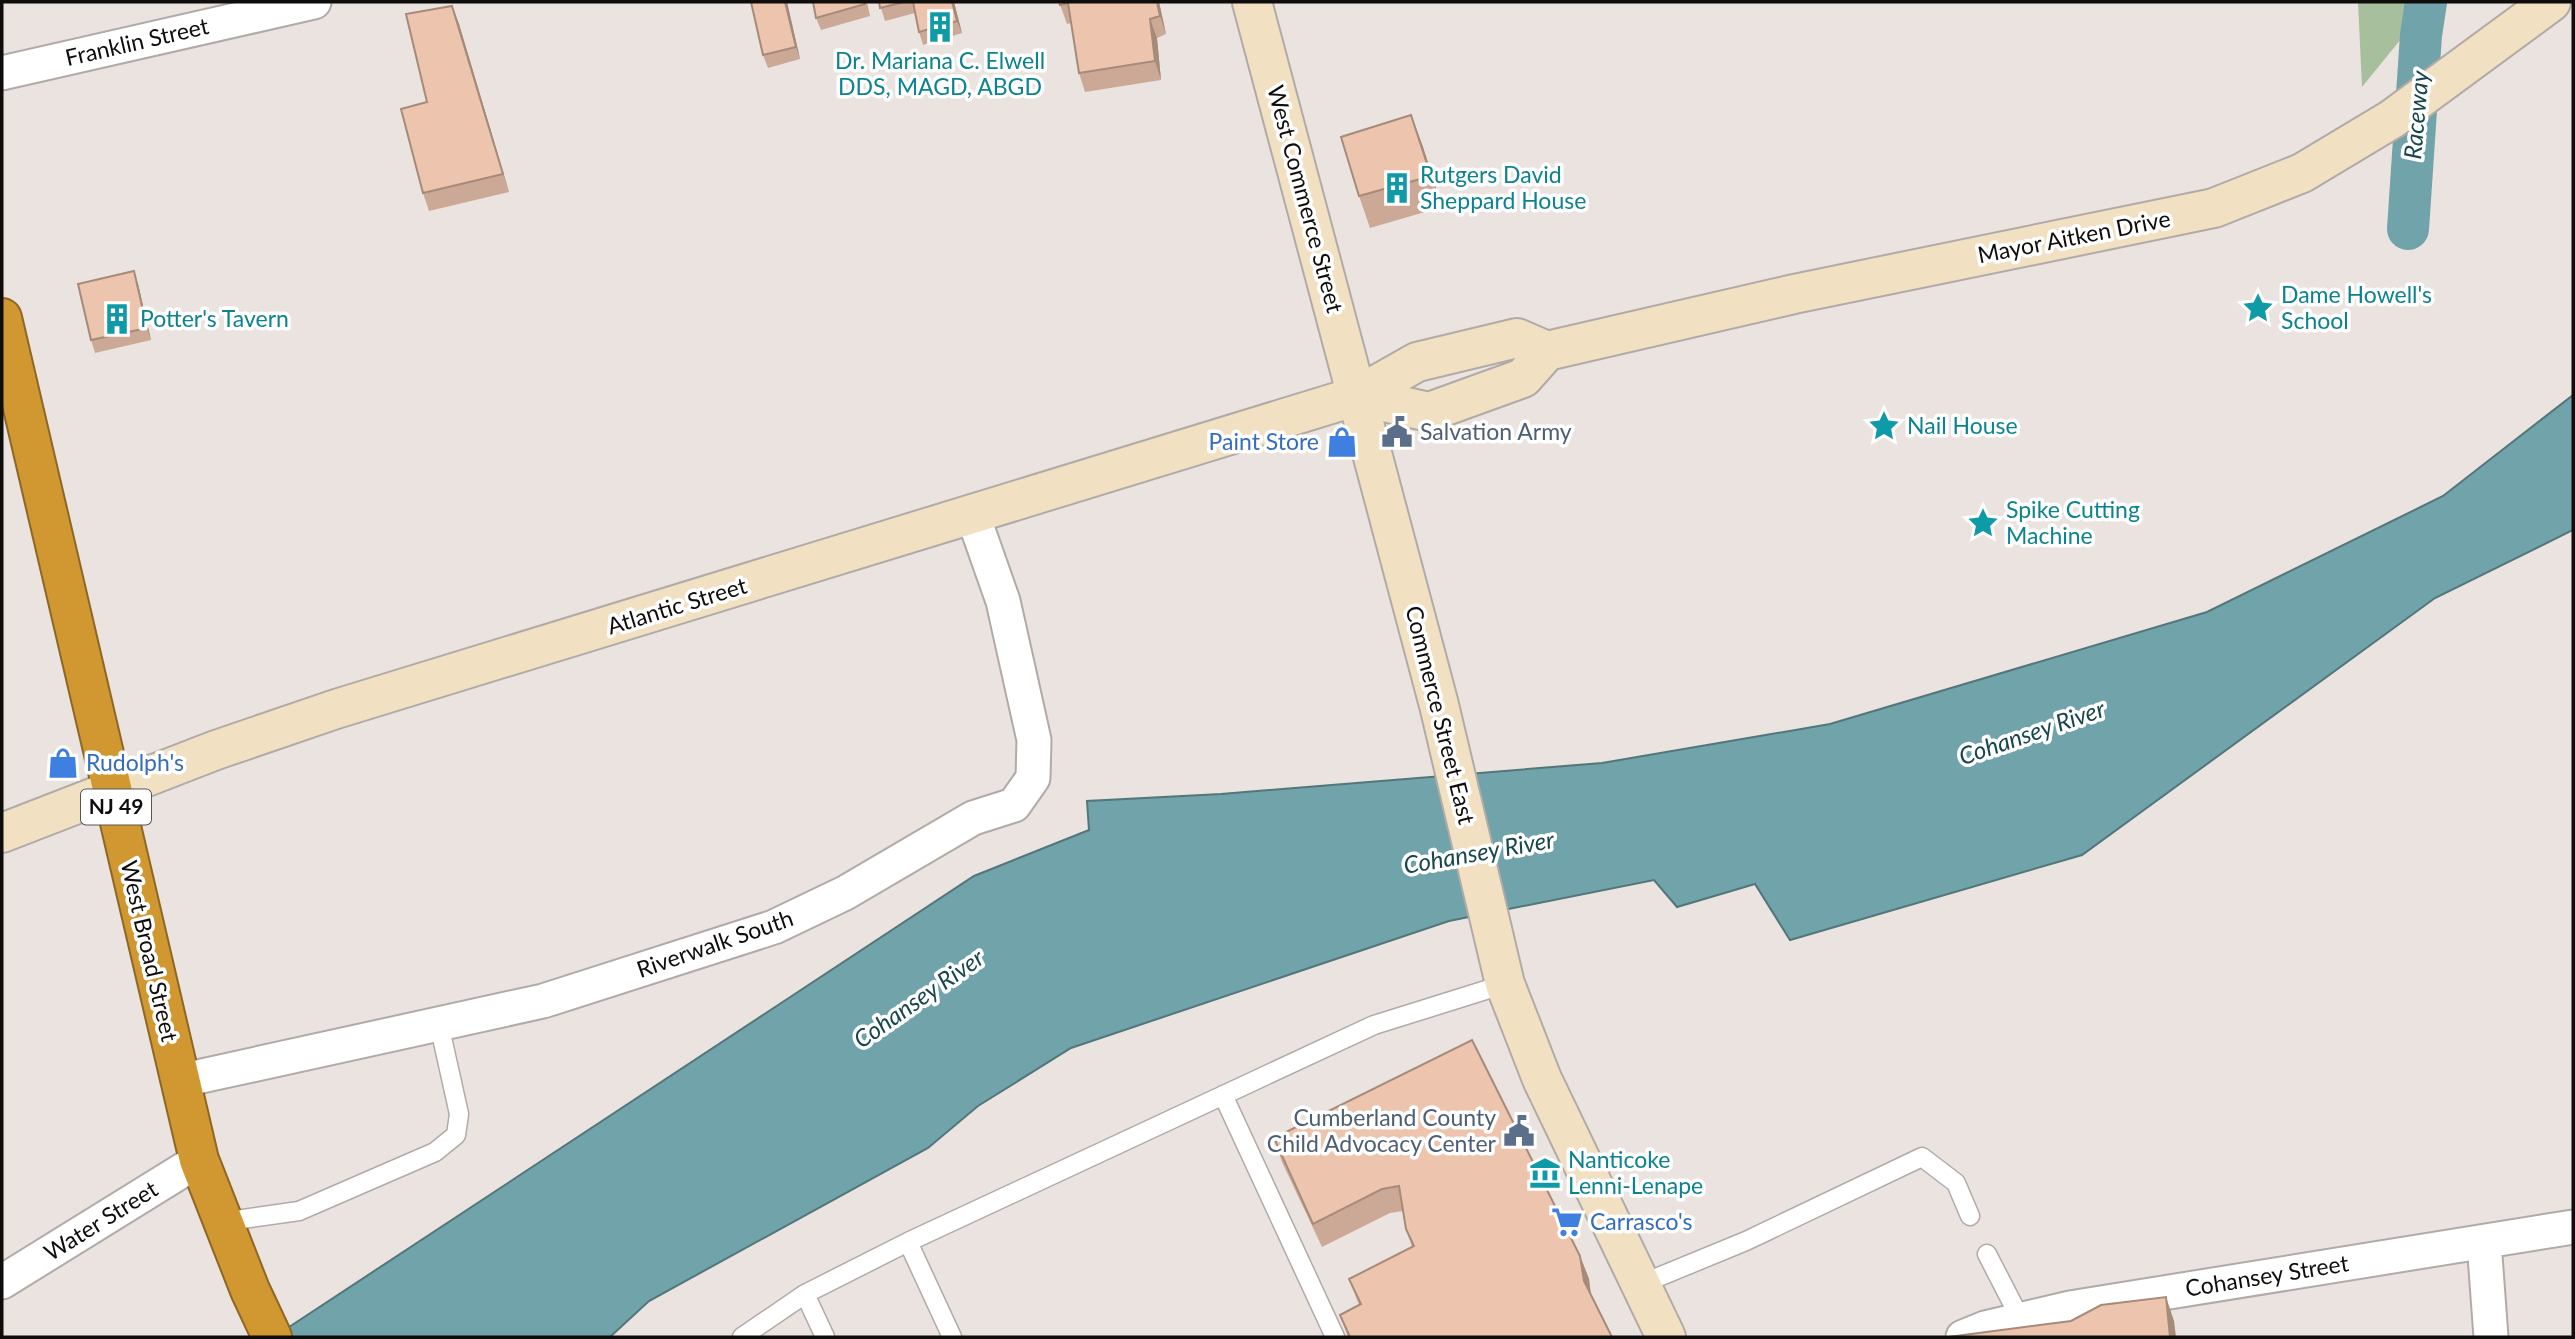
<svg xmlns="http://www.w3.org/2000/svg" width="2575" height="1339" viewBox="0 0 2575 1339" font-family="Lato,sans-serif">
<rect width="100%" height="100%" fill="#eae3e0"/>
<!-- forest -->
<path fill="#a7bf9d" d="M 2358,2 L 2431,2 L 2362,87 Z"/>
<!-- water -->
<path fill="#70a3aa" stroke="#53767b" stroke-width="2" d="M 2573,395 L 2573,530 L 2435,598 L 2082,855 L 1790,940 L 1755,884 L 1677,907 L 1654,880 L 1449,921 L 1071,1048 L 978,1106 L 928,1148 L 649,1301 L 610,1337 L 274,1337 L 974,876 L 1089,830 L 1087,801 L 1221,794 L 1602,763 L 1830,724 L 2207,612 L 2443,496 Z"/>
<g fill="none" stroke-linecap="round" stroke-linejoin="round">
<!-- canal -->
<path stroke="#70a3aa" stroke-width="42" d="M 2408,229 L 2421,35 L 2426,2"/>
<defs>
<path id="lane" d="M 1223,1095 L 1335,1337
M 222,1222 L 299,1211 L 435,1152 L 456,1135 L 459,1114 L 439,1024
M 908,1242 L 952,1337
M 1987,1254 L 2021,1320
M 1639,1285 L 1746,1241 L 1922,1157 L 1956,1183 L 1970,1216
M 805,1294 L 825,1337
M 742,1337 L 805,1294 L 908,1242 L 1374,1025 L 1505,984"/>
<path id="street" d="M 2,73 L 314,2
M 179,1081 L 543,1001 L 774,927 L 845,893 L 973,818 L 1014,805 L 1033,778 L 1034,740 L 1003,601 L 972,513
M 2484,1242 L 2491,1337
M 2,1282 L 199,1160
M 1963,1337 L 1985,1328 L 2070,1308 L 2573,1227"/>
<path id="secondary" d="M 1252,2 L 1439,705 L 1505,984 L 1542,1079 L 1666,1337
M 1357,396 L 1429,412 L 1523,378 L 1547,351 L 1794,294 L 2214,208 L 2302,173 L 2392,119 L 2551,2
M 2,833 L 216,750 L 336,709 L 1357,396 L 1417,362 L 1517,338 L 1547,351"/>
<path id="highway" d="M 2,318 L 199,1160 L 250,1290 L 272,1337"/>
</defs>
<!-- lane casing -->
<use href="#lane" stroke="#b1aba8" stroke-width="21"/>
<!-- street casing -->
<use href="#street" stroke="#b1aba8" stroke-width="37"/>
<!-- secondary casing -->
<use href="#secondary" stroke="#b1aba8" stroke-width="42"/>
<!-- highway casing -->
<use href="#highway" stroke="#8d6725" stroke-width="42"/>
<!-- lane -->
<use href="#lane" stroke="#fff" stroke-width="18"/>
<!-- street -->
<use href="#street" stroke="#fff" stroke-width="33"/>
<!-- secondary -->
<use href="#secondary" stroke="#f1e0c2" stroke-width="38"/>
<!-- highway -->
<use href="#highway" stroke="#d19832" stroke-width="38"/>
</g>
<!-- wall -->
<path fill="#cca996" d="M 787,2 L 800,59 L 768,68 L 763,55 Z
M 813,2 L 867,2 L 870,16 L 821,30 L 816,18 Z
M 879,2 L 954,2 L 962,33 L 923,45 L 919,32 L 915,13 L 885,21 Z
M 1059,2 L 1159,2 L 1166,34 L 1157,38 L 1161,80 L 1085,92 L 1079,73 L 1071,23 L 1067,24 Z
M 452,6 L 459,24 L 509,192 L 429,211 L 423,193 L 427,102 Z
M 1411,115 L 1423,147 L 1442,207 L 1370,228 L 1359,196 Z
M 138,284 L 151,340 L 95,353 L 91,340 Z
M 1274,1138 L 1580,1256 L 1589,1279 L 1591,1295 L 1612,1337 L 1348,1337 L 1340,1315 L 1359,1305 L 1349,1279 L 1412,1247 L 1406,1229 L 1403,1211 L 1390,1213 L 1322,1247 L 1282,1162 Z"/>
<!-- shaded-wall -->
<path fill="#a68a7a" d="M 785,2 L 787,2 L 800,59 L 796,47 Z
M 952,2 L 954,2 L 962,33 L 957,21 Z
M 1157,2 L 1159,2 L 1166,34 L 1160,16 Z
M 452,6 L 459,24 L 509,192 L 503,174 Z
M 1150,19 L 1157,38 L 1161,80 L 1155,61 Z
M 1411,115 L 1423,147 L 1442,207 L 1431,176 Z
M 134,271 L 138,284 L 151,340 L 147,328 Z
M 1580,1256 L 1589,1279 L 1592,1304 L 1584,1281 Z
M 2166,1297 L 2174,1321 L 2176,1337 L 2170,1337 Z"/>
<!-- building -->
<path fill="#edc5af" stroke="#a68a7a" stroke-width="2" d="M 751,2 L 785,2 L 796,47 L 763,55 Z
M 813,2 L 865,2 L 865,4 L 816,18 Z
M 879,2 L 904,2 L 880,8 Z
M 913,2 L 952,2 L 957,21 L 919,32 Z
M 1059,2 L 1157,2 L 1160,16 L 1150,19 L 1155,61 L 1079,73 L 1068,3 L 1060,5 Z
M 452,6 L 503,174 L 423,193 L 401,109 L 427,102 L 406,14 Z
M 1411,115 L 1431,176 L 1359,196 L 1341,137 Z
M 134,271 L 147,328 L 91,340 L 78,284 Z
M 1472,1040 L 1580,1256 L 1584,1281 L 1612,1337 L 1350,1337 L 1340,1315 L 1361,1304 L 1349,1279 L 1414,1246 L 1406,1229 L 1399,1186 L 1382,1189 L 1313,1224 L 1274,1138 Z
M 2166,1297 L 2170,1337 L 1948,1337 L 2071,1321 L 2101,1305 Z"/>
<!-- icons -->
<defs>
<symbol id="building-bare" viewBox="-9 -9 18 18"><path d="M-4-6H4V6H1V3H-1V6H-4ZM-2.5-4.3h1.7v1.8h-1.7ZM.8-4.3h1.7v1.8H.8ZM-2.5-1h1.7V.8h-1.7ZM.8-1h1.7V.8H.8Z" fill="#0f9aa8" stroke="#fff" stroke-width="2.5" paint-order="stroke"/></symbol>
<symbol id="sight-bare" viewBox="-9 -9 18 18"><path d="M0-6L1.8-2.2L6-1.7L2.9 1.2L3.7 5.4L0 3.3L-3.7 5.4L-2.9 1.2L-6-1.7L-1.8-2.2Z" fill="#0f9aa8" stroke="#fff" stroke-width="2.5" paint-order="stroke"/></symbol>
<symbol id="civic-bare" viewBox="-9 -9 18 18"><path d="M-.6-6.5H3V-4.5H.6V-3L4-1V1h2V6H-6V1h2V-1L-.6-3ZM-1.2 2.5V6h2.4V2.5Z" fill="#5c6f8a" stroke="#fff" stroke-width="2.5" paint-order="stroke"/></symbol>
<symbol id="shop-bare" viewBox="-9 -9 18 18"><path d="M-5-2.5h2.3a2.7 3.5 0 0 1 5.4 0H5L5.5 6h-11ZM-1.5-2.5h3a1.5 2.3 0 0 0-3 0Z" fill="#3f7fe0" stroke="#fff" stroke-width="2.5" paint-order="stroke"/></symbol>
<symbol id="museum-bare" viewBox="-9 -9 18 18"><path d="M0-6L6-3V-2H-6V-3ZM-5-1h2V3h-2ZM-1-1h2V3h-2ZM3-1h2V3H3ZM-6 4H6V6H-6Z" fill="#0f9aa8" stroke="#fff" stroke-width="2.5" paint-order="stroke"/></symbol>
<symbol id="supermarket-bare" viewBox="-9 -9 18 18"><path d="M-6-5.5h2.5l.6 2H6L4.5 2H-2.5L-4.4-4H-6ZM-1.5 3.2a1.3 1.3 0 1 0 .1 0ZM3 3.2a1.3 1.3 0 1 0 .1 0Z" fill="#3f7fe0" stroke="#fff" stroke-width="2.5" paint-order="stroke"/></symbol>
</defs>
<g fill-rule="evenodd">
<use href="#building-bare" x="918" y="5" width="44" height="44"/>
<use href="#building-bare" x="1375" y="166" width="44" height="44"/>
<use href="#sight-bare" x="2236" y="286" width="44" height="44"/>
<use href="#building-bare" x="95" y="297" width="44" height="44"/>
<use href="#sight-bare" x="1862" y="404" width="44" height="44"/>
<use href="#civic-bare" x="1375" y="410" width="44" height="44"/>
<use href="#shop-bare" x="1320" y="420" width="44" height="44"/>
<use href="#sight-bare" x="1961" y="501" width="44" height="44"/>
<use href="#shop-bare" x="41" y="741" width="44" height="44"/>
<use href="#civic-bare" x="1497" y="1109" width="44" height="44"/>
<use href="#museum-bare" x="1523" y="1151" width="44" height="44"/>
<use href="#supermarket-bare" x="1545" y="1200" width="44" height="44"/>
</g>
<g text-anchor="middle" stroke-width="7" stroke-linejoin="round" paint-order="stroke">
<!-- shield labels -->
<rect fill="#fff" stroke="#575655" stroke-width="2" x="81" y="789.5" width="70" height="35" rx="5"/>
<g font-size="21" font-weight="bold" fill="#0f0d0c">
<text x="116" y="814">NJ 49</text>
</g>
<!-- street labels -->
<g font-size="23" fill="#0f0d0c" stroke="#fff">
<text transform="translate(137 42) rotate(-13)" y="8">Franklin Street</text>
<text transform="translate(1305 199) rotate(75)" y="8">West Commerce Street</text>
<text transform="translate(2074 237) rotate(-11)" y="8">Mayor Aitken Drive</text>
<text transform="translate(677 606) rotate(-17)" y="8">Atlantic Street</text>
<text transform="translate(1440 715) rotate(76)" y="8">Commerce Street East</text>
<text transform="translate(715 944) rotate(-19)" y="8">Riverwalk South</text>
<text transform="translate(149 951) rotate(77)" y="8">West Broad Street</text>
<text transform="translate(101 1221) rotate(-32)" y="8">Water Street</text>
<text transform="translate(2267 1276) rotate(-9)" y="8">Cohansey Street</text>
</g>
<!-- culture labels -->
<g font-size="23" fill="#0d838f" stroke="#fff" text-anchor="start">
<text x="940" y="69" text-anchor="middle">Dr. Mariana C. Elwell<tspan x="940" dy="26">DDS, MAGD, ABGD</tspan></text>
<text x="1420" y="183">Rutgers David<tspan x="1420" dy="26">Sheppard House</tspan></text>
<text x="2281" y="303">Dame Howell's<tspan x="2281" dy="26">School</tspan></text>
<text x="140" y="327">Potter's Tavern</text>
<text x="1907" y="434">Nail House</text>
<text x="2006" y="518">Spike Cutting<tspan x="2006" dy="26">Machine</tspan></text>
<text x="1568" y="1168">Nanticoke<tspan x="1568" dy="26">Lenni-Lenape</tspan></text>
</g>
<!-- service labels -->
<g font-size="23" fill="#4e5e75" stroke="#fff" text-anchor="start">
<text x="1420" y="440">Salvation Army</text>
<text x="1496" y="1126" text-anchor="end">Cumberland County<tspan x="1496" dy="26">Child Advocacy Center</tspan></text>
</g>
<!-- shop labels -->
<g font-size="23" fill="#366cbe" stroke="#fff" text-anchor="start">
<text x="1319" y="450" text-anchor="end">Paint Store</text>
<text x="86" y="771">Rudolph's</text>
<text x="1590" y="1230">Carrasco's</text>
</g>
<!-- water labels -->
<g font-size="24" font-style="italic" fill="#17464c" stroke="#fff">
<text transform="translate(2417 115) rotate(-85)" y="8">Raceway</text>
<text transform="translate(2032 733) rotate(-19)" y="8">Cohansey River</text>
<text transform="translate(1479 853) rotate(-10)" y="8">Cohansey River</text>
<text transform="translate(919 999) rotate(-35)" y="8">Cohansey River</text>
</g>
</g>
<!-- border -->
<rect width="2575" height="1339" fill="none" stroke="#0f0d0c" stroke-width="7"/>
</svg>
